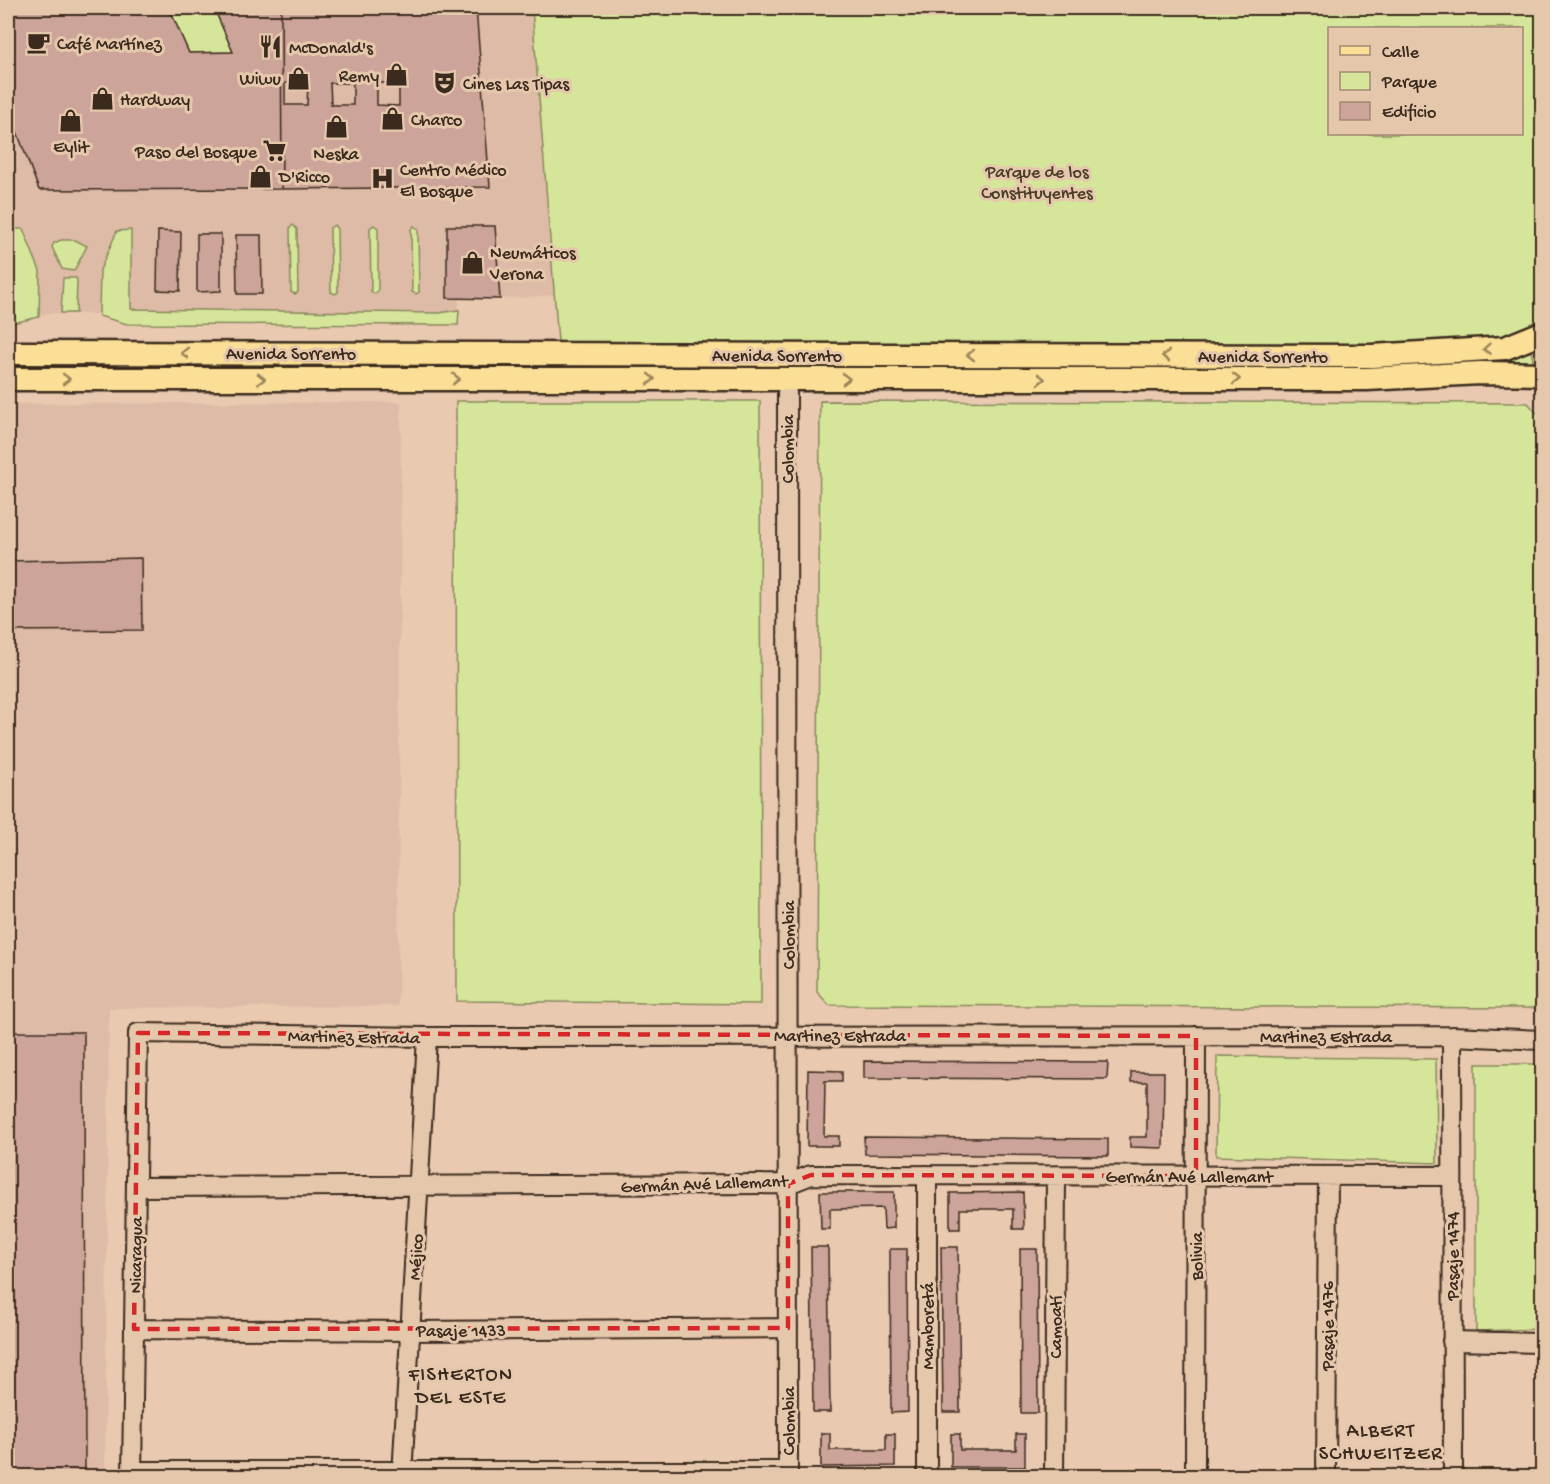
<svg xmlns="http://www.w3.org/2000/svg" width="1550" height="1484" viewBox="0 0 1550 1484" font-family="'Gochi Hand',sans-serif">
<rect width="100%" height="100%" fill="#e9c9b0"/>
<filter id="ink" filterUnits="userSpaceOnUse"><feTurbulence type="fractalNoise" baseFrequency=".0167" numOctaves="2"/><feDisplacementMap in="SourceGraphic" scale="12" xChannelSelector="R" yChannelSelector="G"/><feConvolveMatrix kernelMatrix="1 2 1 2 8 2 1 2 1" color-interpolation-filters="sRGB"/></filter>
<g filter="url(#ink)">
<!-- built -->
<path fill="#ddbba6" d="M 8,8 L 532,8 L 554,295 L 500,299 L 459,298 L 458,325 L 127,324 L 96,314 L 48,313 L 8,324 Z
M 401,402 L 398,1006 L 109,1008 L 105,1476 L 8,1476 L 8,404 Z"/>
<!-- green -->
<path fill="#d5e69a" stroke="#88885c" stroke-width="1.5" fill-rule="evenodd" d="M 169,8 L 214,8 L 233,52 L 189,53 Z
M 532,8 L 1542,8 L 1542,333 L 1505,348 L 559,354 ZM 1330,28 L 1522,28 L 1522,134 L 1330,134 Z
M 293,225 L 297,229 L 298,292 L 295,294 L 291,292 L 290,228 Z
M 334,225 L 337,229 L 338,292 L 335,294 L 331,292 L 330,228 Z
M 374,225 L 378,228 L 378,291 L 375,294 L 371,291 L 370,228 Z
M 414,226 L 418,229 L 419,292 L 416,294 L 412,292 L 411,229 Z
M 8,229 L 23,229 L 40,271 L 39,317 L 9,324 Z
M 131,230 L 131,309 L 439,313 L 459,310 L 458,325 L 127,324 L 99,316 L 100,270 L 117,231 Z
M 61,240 L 75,240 L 87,246 L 74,271 L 62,269 L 52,247 L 54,243 Z
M 63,278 L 76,278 L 77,280 L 76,313 L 61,313 Z
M 1531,351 L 1534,364 L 1462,368 L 8,369 L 8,363 L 1398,365 L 1506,358 Z
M 456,401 L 760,401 L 761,1004 L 457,1001 Z
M 820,401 L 1528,403 L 1542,419 L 1542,470 L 1538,472 L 1539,492 L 1542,495 L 1542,1008 L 829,1005 L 817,992 Z
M 1217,1056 L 1436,1059 L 1437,1163 L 1216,1156 Z
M 1476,1064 L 1542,1064 L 1542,1329 L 1476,1331 Z"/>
<!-- building -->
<path fill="#cca499" stroke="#3b2a1e" stroke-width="1.5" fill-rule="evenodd" d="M 8,8 L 169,8 L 189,53 L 233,52 L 214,8 L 281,8 L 282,189 L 39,190 L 8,108 Z
M 281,8 L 476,8 L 490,187 L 282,189 ZM 285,83 L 308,83 L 307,105 L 285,105 ZM 330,83 L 353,83 L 353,105 L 331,105 ZM 377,83 L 399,83 L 399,106 L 377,105 Z
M 447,226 L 495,226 L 500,299 L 447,298 Z
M 158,231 L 181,232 L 180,291 L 157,290 Z
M 197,234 L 221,234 L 221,291 L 197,292 Z
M 236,235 L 261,235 L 262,294 L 237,294 Z
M 141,558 L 142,630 L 8,631 L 8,561 Z
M 8,1032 L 84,1032 L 85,1476 L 8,1476 Z
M 864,1061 L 1108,1062 L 1107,1079 L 864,1078 Z
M 808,1070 L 842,1071 L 842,1081 L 825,1081 L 824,1136 L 839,1136 L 839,1146 L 807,1146 Z
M 1131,1072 L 1164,1072 L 1163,1148 L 1130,1147 L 1130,1137 L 1147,1137 L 1147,1082 L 1131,1082 Z
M 864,1137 L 1108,1139 L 1108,1156 L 865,1154 Z
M 820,1192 L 894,1192 L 894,1228 L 884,1229 L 883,1208 L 830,1209 L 830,1229 L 821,1229 Z
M 1023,1192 L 1024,1229 L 1013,1229 L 1013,1209 L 960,1209 L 960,1229 L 950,1229 L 950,1193 Z
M 811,1247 L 828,1247 L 830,1412 L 813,1412 Z
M 941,1247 L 958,1247 L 960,1412 L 943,1412 Z
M 890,1249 L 907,1249 L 908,1412 L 891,1413 Z
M 1020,1249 L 1037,1249 L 1038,1413 L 1021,1413 Z
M 821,1433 L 830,1433 L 830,1450 L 886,1450 L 886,1434 L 895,1434 L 895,1466 L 821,1467 Z
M 951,1434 L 960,1434 L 960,1450 L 1016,1450 L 1016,1434 L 1025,1434 L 1025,1467 L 951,1467 Z"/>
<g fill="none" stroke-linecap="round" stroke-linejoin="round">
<defs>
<path id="minor" d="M 787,393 L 788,1476
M 1452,1036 L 1453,1476
M 927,1175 L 927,1476
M 136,1187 L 788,1184 L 811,1175 L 1452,1176
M 134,1329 L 410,1331 L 788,1328
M 1452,1341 L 1542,1343
M 132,1471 L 788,1471
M 132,1476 L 138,1033 L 427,1037 L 1452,1036 L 1542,1040
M 402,1476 L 427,1037
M 1054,1476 L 1056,1177
M 1195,1476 L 1196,1036
M 1326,1476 L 1328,1176"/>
<path id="major" d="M 8,353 L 1372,356 L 1505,348 L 1542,333
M 8,379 L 1367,379 L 1480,373 L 1542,374"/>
</defs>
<!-- minor casing -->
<use href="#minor" stroke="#3b2a1e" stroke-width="22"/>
<!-- major casing -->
<use href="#major" stroke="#3b2a1e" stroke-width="27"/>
<!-- minor -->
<use href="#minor" stroke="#e5c8ac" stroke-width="18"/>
<!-- major -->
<use href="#major" stroke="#fbdf96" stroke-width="22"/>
</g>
<!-- one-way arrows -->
<defs><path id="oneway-chevron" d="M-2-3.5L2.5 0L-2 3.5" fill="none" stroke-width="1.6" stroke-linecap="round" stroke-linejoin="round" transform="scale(1.5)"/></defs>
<g stroke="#9b845a">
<use href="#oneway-chevron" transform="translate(1487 349) rotate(175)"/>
<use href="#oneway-chevron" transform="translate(185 353) rotate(-180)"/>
<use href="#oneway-chevron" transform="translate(971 355) rotate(-180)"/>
<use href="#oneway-chevron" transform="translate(1166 356) rotate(-180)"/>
<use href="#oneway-chevron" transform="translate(66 379)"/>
<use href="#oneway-chevron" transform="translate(261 379)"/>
<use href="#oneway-chevron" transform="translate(456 379)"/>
<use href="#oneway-chevron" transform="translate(651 379)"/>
<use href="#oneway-chevron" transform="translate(846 379)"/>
<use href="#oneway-chevron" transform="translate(1041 379)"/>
<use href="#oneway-chevron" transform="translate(1236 379)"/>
</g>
</g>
<!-- marked area -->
<path fill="none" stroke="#d62828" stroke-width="4.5" stroke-dasharray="12 8" stroke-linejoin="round" d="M 138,1033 L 1196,1036 L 1196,1176 L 811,1175 L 788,1184 L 788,1328 L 134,1329 Z"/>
<!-- icons -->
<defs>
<symbol id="cafe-bare" viewBox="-9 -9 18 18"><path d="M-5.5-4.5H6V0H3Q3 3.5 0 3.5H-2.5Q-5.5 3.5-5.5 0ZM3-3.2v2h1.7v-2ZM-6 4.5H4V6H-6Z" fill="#3b2a1e" stroke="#e5c8ac" stroke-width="2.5" paint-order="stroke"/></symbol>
<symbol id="restaurant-bare" viewBox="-9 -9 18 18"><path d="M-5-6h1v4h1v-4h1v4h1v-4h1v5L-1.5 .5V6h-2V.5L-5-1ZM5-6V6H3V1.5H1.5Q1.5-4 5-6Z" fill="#3b2a1e" stroke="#e5c8ac" stroke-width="2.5" paint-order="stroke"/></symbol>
<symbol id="shop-bare" viewBox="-9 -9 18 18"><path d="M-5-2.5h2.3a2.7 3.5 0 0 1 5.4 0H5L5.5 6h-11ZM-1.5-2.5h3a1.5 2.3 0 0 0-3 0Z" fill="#3b2a1e" stroke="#e5c8ac" stroke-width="2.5" paint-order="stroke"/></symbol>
<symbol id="theatre-bare" viewBox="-9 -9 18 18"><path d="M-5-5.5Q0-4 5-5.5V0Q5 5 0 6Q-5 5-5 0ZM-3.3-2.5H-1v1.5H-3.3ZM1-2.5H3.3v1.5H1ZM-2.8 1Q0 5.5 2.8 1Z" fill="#3b2a1e" stroke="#e5c8ac" stroke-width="2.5" paint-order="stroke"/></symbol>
<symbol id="supermarket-bare" viewBox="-9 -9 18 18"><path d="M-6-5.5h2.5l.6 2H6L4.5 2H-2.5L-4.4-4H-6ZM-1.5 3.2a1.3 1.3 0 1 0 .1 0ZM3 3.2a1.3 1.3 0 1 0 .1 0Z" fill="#3b2a1e" stroke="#e5c8ac" stroke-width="2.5" paint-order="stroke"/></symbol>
<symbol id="hospital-bare" viewBox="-9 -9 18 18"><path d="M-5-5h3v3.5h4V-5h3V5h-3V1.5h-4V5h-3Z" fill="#3b2a1e" stroke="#e5c8ac" stroke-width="2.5" paint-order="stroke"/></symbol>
</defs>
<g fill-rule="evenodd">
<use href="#cafe-bare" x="22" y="26" width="33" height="33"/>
<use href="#restaurant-bare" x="254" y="30" width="33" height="33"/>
<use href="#shop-bare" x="380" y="58" width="33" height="33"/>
<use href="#shop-bare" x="282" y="62" width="33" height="33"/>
<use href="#theatre-bare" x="428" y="66" width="33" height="33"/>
<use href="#shop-bare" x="86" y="82" width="33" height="33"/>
<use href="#shop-bare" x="376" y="102" width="33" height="33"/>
<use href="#shop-bare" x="54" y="104" width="33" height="33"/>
<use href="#shop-bare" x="320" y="110" width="33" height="33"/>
<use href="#supermarket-bare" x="258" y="134" width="33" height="33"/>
<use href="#shop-bare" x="244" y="160" width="33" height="33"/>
<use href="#hospital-bare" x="366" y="162" width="33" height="33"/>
<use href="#shop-bare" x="456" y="246" width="33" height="33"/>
</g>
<g text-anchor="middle" stroke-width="6" stroke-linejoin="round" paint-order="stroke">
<!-- poi labels -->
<g font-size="18" fill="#3b2a1e" stroke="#e5c8ac" text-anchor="start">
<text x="57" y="49">Café Martínez</text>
<text x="289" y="53">McDonald's</text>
<text x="379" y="81" text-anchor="end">Remy</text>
<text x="281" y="84" text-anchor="end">Wiwu</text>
<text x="463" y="89">Cines Las Tipas</text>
<text x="120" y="105">Hardway</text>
<text x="411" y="125">Charco</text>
<text x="71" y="152" text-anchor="middle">Eylit</text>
<text x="257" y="157" text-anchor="end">Paso del Bosque</text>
<text x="336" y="159" text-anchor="middle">Neska</text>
<text x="400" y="175">Centro Médico<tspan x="400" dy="21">El Bosque</tspan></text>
<text x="279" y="182">D'Ricco</text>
<text x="490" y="258">Neumáticos<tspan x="490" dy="21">Verona</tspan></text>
</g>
<!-- park labels -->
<g font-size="18" fill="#4a3d2a" stroke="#e5c8ac">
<text x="1037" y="177">Parque de los<tspan x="1037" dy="21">Constituyentes</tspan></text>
</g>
<!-- street labels -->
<g font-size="18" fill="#3b2a1e" stroke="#e5c8ac">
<text x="291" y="359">Avenida Sorrento</text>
<text x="777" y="361">Avenida Sorrento</text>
<text x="1263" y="362">Avenida Sorrento</text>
<text transform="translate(787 449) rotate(-90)" y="6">Colombia</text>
<text transform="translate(788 935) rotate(-90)" y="6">Colombia</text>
<text x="840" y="1041">Martinez Estrada</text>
<text transform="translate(354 1036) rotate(1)" y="6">Martinez Estrada</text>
<text x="1326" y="1042">Martinez Estrada</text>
<text x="1189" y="1182">Germán Avé Lallemant</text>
<text transform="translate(704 1183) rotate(-2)" y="6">Germán Avé Lallemant</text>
<text transform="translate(135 1255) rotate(-89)" y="6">Nicaragua</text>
<text transform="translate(1196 1256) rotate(-90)" y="6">Bolivia</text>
<text transform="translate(1452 1256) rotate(-90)" y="6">Pasaje 1474</text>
<text transform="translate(415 1257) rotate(-86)" y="6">Méjico</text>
<text transform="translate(927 1326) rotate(-90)" y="6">Mamboretá</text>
<text transform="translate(1327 1326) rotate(-90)" y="6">Pasaje 1476</text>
<text transform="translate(1055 1327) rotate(-90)" y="6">Camoatí</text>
<text x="461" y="1336">Pasaje 1433</text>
<text transform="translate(788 1421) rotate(-90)" y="6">Colombia</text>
</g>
<!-- neighbourhood labels -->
<g font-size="20" letter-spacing="1.5" fill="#3b2a1e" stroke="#e5c8ac">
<text x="461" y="1380">FISHERTON<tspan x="461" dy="23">DEL ESTE</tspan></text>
<text x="1381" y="1436">ALBERT<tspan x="1381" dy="23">SCHWEITZER</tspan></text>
</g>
</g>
<!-- margin -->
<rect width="1550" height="1484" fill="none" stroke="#e5c8ac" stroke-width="30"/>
<rect x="15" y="15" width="1520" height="1454" fill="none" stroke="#3b2a1e" stroke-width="2" filter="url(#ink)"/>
<!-- legend -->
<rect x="1328" y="27" width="195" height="108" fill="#e5c8ac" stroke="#a18973" stroke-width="1.5"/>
<rect x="1340" y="46" width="30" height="9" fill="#fbdf96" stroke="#a18973" stroke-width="1.5"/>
<text x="1382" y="57" font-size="18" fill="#3b2a1e">Calle</text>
<rect x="1340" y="72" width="30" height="18" fill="#d5e69a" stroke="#a18973" stroke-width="1.5"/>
<text x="1382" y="87" font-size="18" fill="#3b2a1e">Parque</text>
<rect x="1340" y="102" width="30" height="18" fill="#cca499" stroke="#a18973" stroke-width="1.5"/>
<text x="1382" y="117" font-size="18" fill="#3b2a1e">Edificio</text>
</svg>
